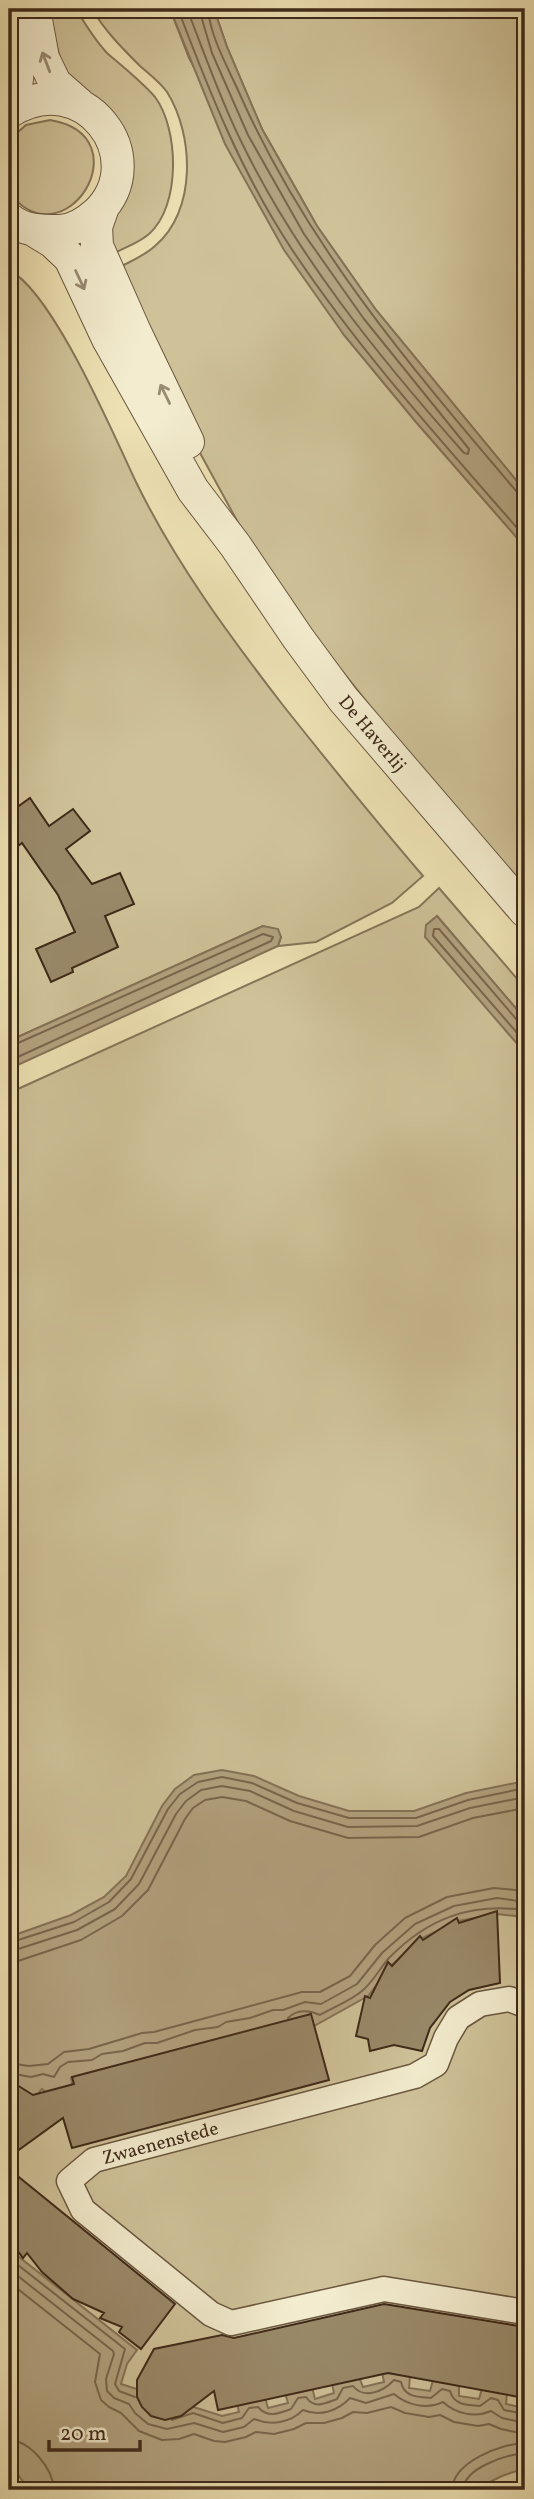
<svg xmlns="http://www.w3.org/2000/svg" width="534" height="2499" viewBox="0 0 534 2499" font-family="Vollkorn,serif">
<rect width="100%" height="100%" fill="#ede1b3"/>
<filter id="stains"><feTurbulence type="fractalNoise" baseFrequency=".00286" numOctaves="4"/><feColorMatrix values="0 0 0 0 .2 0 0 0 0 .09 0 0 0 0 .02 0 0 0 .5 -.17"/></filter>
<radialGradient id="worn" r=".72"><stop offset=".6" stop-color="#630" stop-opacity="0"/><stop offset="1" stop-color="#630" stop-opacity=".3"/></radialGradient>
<!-- green -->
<path fill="#cfc299" stroke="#867659" stroke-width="2" d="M 46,9 L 76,9 C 85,24 95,40 107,53 C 123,67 141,81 155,97 C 179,129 181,206 149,234 C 139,243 123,248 111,255 L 110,223 L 125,199 L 77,91 L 63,68 Z
M 92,9 L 170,9 L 189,58 L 344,335 L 416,422 L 525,547 L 525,892 L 451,807 L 314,636 L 247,539 L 176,409 L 118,268 C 131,261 144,256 155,246 C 197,211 194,135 167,92 C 160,82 149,74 140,66 C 122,48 105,31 92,9 Z
M 214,9 L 525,9 L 525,491 L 376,310 L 317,226 L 262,129 L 227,47 Z
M 50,120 C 145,136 64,265 9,192 L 9,140 L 26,125 Z
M 9,270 C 53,292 113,434 136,482 C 175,562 228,634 282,704 C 328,762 375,820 423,876 L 392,903 L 316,942 L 278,946 L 281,937 L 263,926 L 9,1041 L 9,435 L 11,434 Z
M 439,888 L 525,988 L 525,1019 L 437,916 L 525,1031 L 525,2490 L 9,2490 L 9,1093 L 419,907 Z"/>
<!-- water -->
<path fill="#b2a27f" stroke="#847256" stroke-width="2" d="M 170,9 L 214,9 L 227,47 L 262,129 L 317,226 L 376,310 L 525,491 L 525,547 L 416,422 L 344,335 L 284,250 L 225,144 Z
M 437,916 L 525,1019 L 525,1053 L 425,937 L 426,925 Z
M 263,926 L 278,929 L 281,937 L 278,946 L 9,1069 L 9,1041 Z
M 222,1770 L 254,1776 L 299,1796 L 349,1811 L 414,1811 L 466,1793 L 525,1781 L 525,1917 L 497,1914 L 458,1921 L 422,1938 L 393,1964 L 368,1996 L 314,2026 L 71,2078 L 73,2088 L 53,2099 L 42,2089 L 35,2097 L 9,2089 L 9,1937 L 71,1915 L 104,1897 L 126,1876 L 162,1806 L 175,1789 L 194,1775 Z
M 9,2249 L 137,2350 L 127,2364 L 121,2384 L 222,2416 L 239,2412 L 237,2404 L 265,2397 L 268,2408 L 288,2403 L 285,2393 L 312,2387 L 315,2399 L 334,2393 L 332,2384 L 359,2377 L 363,2387 L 384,2382 L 382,2372 L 410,2376 L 409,2388 L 430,2391 L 433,2380 L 459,2385 L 459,2396 L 479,2399 L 482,2389 L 507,2394 L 506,2404 L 525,2408 L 525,2468 L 502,2476 L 473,2490 L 29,2490 L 9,2462 Z"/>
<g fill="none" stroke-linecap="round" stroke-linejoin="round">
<!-- shore -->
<path stroke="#78664c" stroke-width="2" d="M 178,9 C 209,91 242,174 291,248 C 360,352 444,444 525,537
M 187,9 C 204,52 219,96 239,137 C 295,254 378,356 464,453 L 468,454 L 469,449 L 364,319 L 304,234 L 248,135 L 212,53 L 199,9
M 208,9 C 210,35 226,64 237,88 C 304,242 409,365 517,492 L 525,495
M 525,1023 L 517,1020 L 439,929 L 434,929 L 433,936 L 525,1042
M 9,1047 L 263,934 L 273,937 L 271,941 L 9,1061
M 9,1943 L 74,1922 L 109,1902 L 131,1879 L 168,1809 L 180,1794 L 198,1782 L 222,1777 L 252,1783 L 297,1803 L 349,1818 L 416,1818 L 468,1800 L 525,1788
M 9,1952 L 77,1930 L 115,1909 L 139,1884 L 176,1814 L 186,1801 L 201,1790 L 222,1786 L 250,1791 L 294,1811 L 348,1827 L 417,1826 L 470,1808 L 525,1797
M 9,1962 L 18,1961 L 81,1940 L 122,1916 L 148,1890 L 185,1819 L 193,1808 L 205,1800 L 222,1797 L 246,1801 L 290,1821 L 348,1838 L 419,1837 L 473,1818 L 525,1808
M 288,2018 C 297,2009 310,2010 320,2015 C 334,2007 350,2001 362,1991 C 373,1982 380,1968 389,1958 C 428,1918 470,1903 525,1910
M 9,2063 L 29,2066 L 48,2064 L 64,2052 L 89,2049 L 142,2033 L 154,2032 L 302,1992 L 320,1992 L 350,1976 L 375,1945 L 405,1918 L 447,1897 L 494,1888 L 525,1891
M 9,2073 L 31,2077 L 43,2074 L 54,2077 L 60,2067 L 68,2062 L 92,2060 L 102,2054 L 123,2051 L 145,2043 L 157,2043 L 195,2030 L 218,2027 L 226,2022 L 250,2018 L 273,2010 L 283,2010 L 305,2002 L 321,2004 L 357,1984 L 382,1953 L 415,1924 L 454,1906 L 497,1898 L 525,1902
M 9,2258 L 125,2349 L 115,2384 L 119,2391 L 135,2397
M 9,2269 L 113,2351 L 114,2354 L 106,2379 L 107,2391 L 114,2398 L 129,2404 L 135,2413 L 148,2424 L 167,2429 L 194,2423 L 223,2432 L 244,2427 L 254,2419 C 271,2426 290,2423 303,2410 C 320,2417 338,2411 350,2398 L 366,2403 L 394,2394 C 407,2405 426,2410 443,2402 C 456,2414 475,2418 491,2411 L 502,2418 L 525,2423
M 9,2282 L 100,2354 L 95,2382 L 101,2400 L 109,2407 L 121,2413 L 139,2431 L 162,2440 L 179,2439 L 194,2434 L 214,2441 L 225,2442 L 246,2437 L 256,2432 L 274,2434 L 294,2429 L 306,2423 L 324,2423 L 342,2418 L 353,2412 L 367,2413 L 391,2407 L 405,2413 L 429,2417 L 440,2415 L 454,2422 L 478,2426 L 489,2424 L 501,2429 L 525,2434
M 172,2420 L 193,2413 L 223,2423 L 242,2418 L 249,2408 L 258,2407 C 267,2418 278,2414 291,2409 L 298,2398 L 306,2397 C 314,2409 324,2404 337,2399 L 343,2388 L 353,2386 C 364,2400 384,2391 394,2380 L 401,2382 C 404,2397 417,2397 431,2398 L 442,2389 L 450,2391 C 454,2405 466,2405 480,2406 L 491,2398 L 498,2400 L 504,2410 L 525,2414
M 9,2440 C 31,2441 53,2469 54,2490
M 452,2490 C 453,2462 500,2444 525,2443
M 463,2490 C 464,2468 505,2455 525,2453"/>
</g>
<!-- building -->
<path fill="#998969" stroke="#3e2919" stroke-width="2" d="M 30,798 L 49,826 L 73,809 L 90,831 L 66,849 L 92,884 L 120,873 L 134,904 L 105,916 L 118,947 L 72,968 L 73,972 L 51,982 L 36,949 L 75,932 L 58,895 L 22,843 L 9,853 L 9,813 Z
M 497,1911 L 500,1983 L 469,1990 L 450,2002 L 430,2028 L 422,2051 L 394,2045 L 370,2051 L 368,2039 L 356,2036 L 365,1996 L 370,1998 L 388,1962 L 392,1966 L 420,1936 L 423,1940 L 457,1918 L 459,1923 Z
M 311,2014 L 329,2080 L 72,2148 L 63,2118 L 9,2157 L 9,2080 L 33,2095 L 74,2084 L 72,2077 Z
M 9,2169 L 175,2304 L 141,2349 L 119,2332 L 122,2327 L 100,2318 L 104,2313 L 73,2299 L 42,2272 L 27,2253 L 23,2258 L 9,2239 Z
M 384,2304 L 525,2327 L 525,2398 L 388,2373 L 218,2410 L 214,2391 L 181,2416 L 165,2420 L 151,2416 L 142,2407 L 137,2397 L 137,2380 L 154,2349 L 222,2335 L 234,2338 Z"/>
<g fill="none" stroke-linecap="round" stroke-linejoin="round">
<defs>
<path id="minor" d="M 525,2005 L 509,1999 L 480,2004 L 458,2018 L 446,2038 L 436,2064 L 415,2076 L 94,2160 L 69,2181 L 83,2210 L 211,2314 L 231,2323 L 384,2289 L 525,2312"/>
<path id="tertiary" d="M 34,9 L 43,58 L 55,83 L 79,104
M 9,106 C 25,76 15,41 11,9
M 9,112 C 83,64 154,158 97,213 C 87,222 73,231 59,231 C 41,231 24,231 9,219
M 103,207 L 96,227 L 97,246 L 135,332 L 188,442
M 35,231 L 53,242 L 70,258 L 108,339 L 193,490 L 235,545 L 298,638 L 343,699 L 525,911"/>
</defs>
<!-- minor casing -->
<use href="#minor" stroke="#6a5740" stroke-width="27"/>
<!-- tertiary casing -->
<use href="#tertiary" stroke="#6a5740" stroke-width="34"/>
<!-- minor -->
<use href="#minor" stroke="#f3ecce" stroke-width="24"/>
<!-- tertiary -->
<use href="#tertiary" stroke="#f3ecce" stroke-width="32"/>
</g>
<!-- one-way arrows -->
<defs><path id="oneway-shaft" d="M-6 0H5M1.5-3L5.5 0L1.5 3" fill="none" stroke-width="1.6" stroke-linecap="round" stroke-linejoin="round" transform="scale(1.75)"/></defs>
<g stroke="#988a74">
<use href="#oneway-shaft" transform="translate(46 62) rotate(-111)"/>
<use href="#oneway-shaft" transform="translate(80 280) rotate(65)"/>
<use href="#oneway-shaft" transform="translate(165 394) rotate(-116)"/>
</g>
<g text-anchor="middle" stroke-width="5" stroke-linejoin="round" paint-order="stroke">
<!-- street labels -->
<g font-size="19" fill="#3e2919" stroke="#f3ecce">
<text transform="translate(373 733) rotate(50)" y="7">De Haverlij</text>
<text transform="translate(160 2142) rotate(-15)" y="7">Zwaenenstede</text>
</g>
</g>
<!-- margin -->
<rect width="534" height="2499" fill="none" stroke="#ede1b3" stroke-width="35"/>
<rect x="10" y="10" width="513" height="2478" fill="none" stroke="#3e2919" stroke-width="3.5"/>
<rect x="18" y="18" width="499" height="2464" fill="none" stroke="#3e2919" stroke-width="2"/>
<!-- scale -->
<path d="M49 2440v10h91v-10" fill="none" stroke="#3e2919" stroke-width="3.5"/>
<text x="60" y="2440" font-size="21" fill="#3e2919" stroke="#f3ecce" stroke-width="5" paint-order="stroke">20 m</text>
<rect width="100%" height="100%" filter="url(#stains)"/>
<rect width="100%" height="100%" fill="url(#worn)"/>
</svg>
